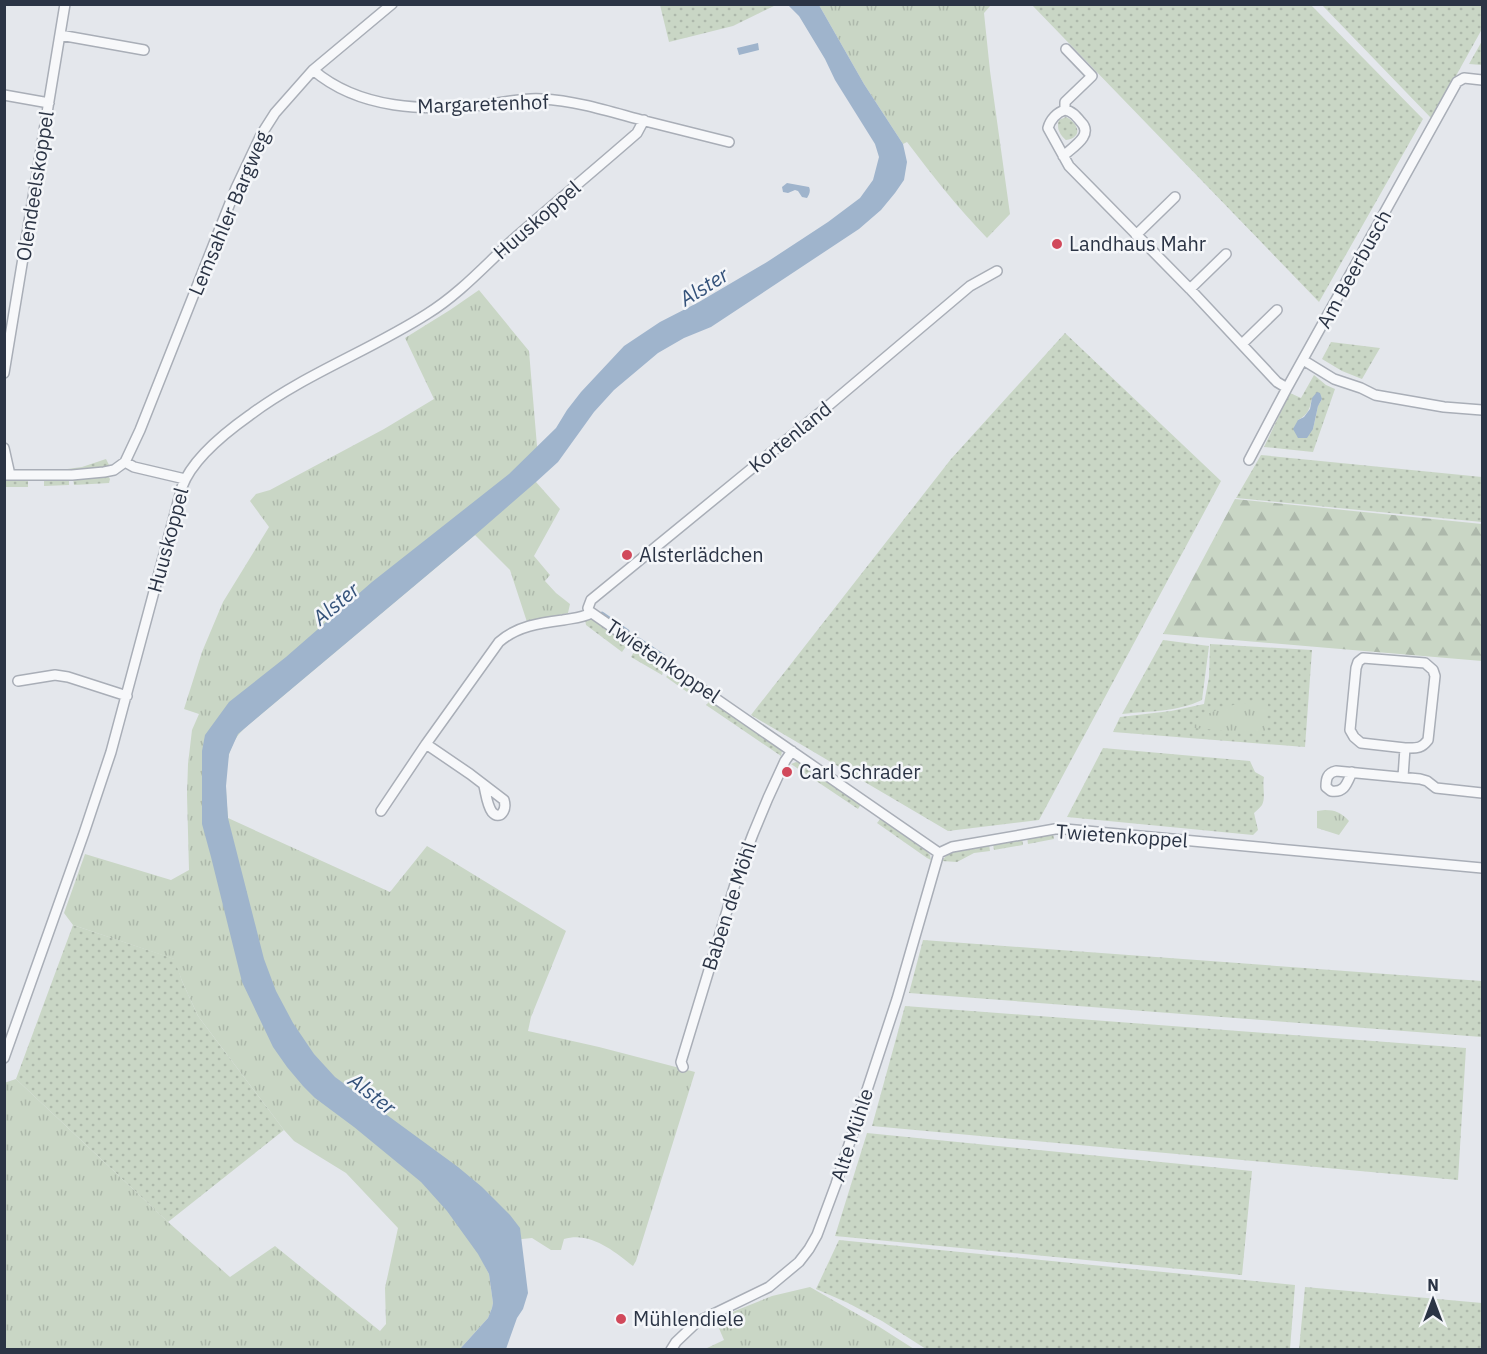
<svg xmlns="http://www.w3.org/2000/svg" width="1487" height="1354" viewBox="0 0 1487 1354" font-family="'IBM Plex Sans',sans-serif">
<defs>
<pattern id="grass-dots" width="8" height="8" patternUnits="userSpaceOnUse" patternTransform="scale(1.5)"><rect width="8" height="8" fill="#c9d6c5"/><path d="M2 2h.1M6 6h.1" fill="none" stroke="#adb8ab" stroke-width="1.8" stroke-linecap="round"/></pattern>
<pattern id="forest-firs" width="22" height="20" patternUnits="userSpaceOnUse" patternTransform="scale(1.5)"><rect width="22" height="20" fill="#c9d6c5"/><path d="M5 1l3.5 6h-7zM16 11l3.5 6h-7z" fill="#adb8ab"/></pattern>
<pattern id="park-tufts" width="24" height="20" patternUnits="userSpaceOnUse" patternTransform="scale(1.5)"><rect width="24" height="20" fill="#c9d6c5"/><path d="M3 7l-1-3M5 7V3M7 7l1-3M15 17l-1-3M17 17v-4M19 17l1-3" fill="none" stroke="#adb8ab"/></pattern>
</defs>
<rect width="100%" height="100%" fill="#e4e7ec"/>
<!-- grass -->
<path fill="url(#grass-dots)" fill-rule="evenodd" d="M 775,4 L 776,5 L 733,26 L 669,42 L 660,5 Z
M 1032,5 L 1311,5 L 1423,119 L 1319,302 Z
M 1322,5 L 1482,5 L 1482,29 L 1432,119 Z
M 1482,41 L 1482,65 L 1469,64 Z
M 1066,117 C 1078,123 1084,137 1066,140 C 1060,135 1056,128 1059,120 Z
M 1065,333 L 1221,481 L 1039,820 L 948,831 L 751,715 L 951,459 Z
M 1331,342 L 1380,348 L 1362,379 L 1342,371 L 1322,359 Z
M 1314,375 L 1326,385 L 1335,389 L 1313,452 L 1264,447 L 1290,393 L 1301,398 ZM 1312,398 L 1322,399 L 1318,406 L 1313,429 L 1298,420 C 1308,415 1310,408 1312,398 Z
M 1261,455 L 1482,477 L 1482,522 L 1236,498 Z
M 106,459 L 110,467 L 106,468 L 60,471 L 60,470 L 82,467 Z
M 108,476 L 110,479 L 109,483 L 74,485 L 73,478 L 101,478 Z
M 4,479 L 26,479 L 28,481 L 28,487 L 5,487 Z
M 44,479 L 69,479 L 69,485 L 44,486 Z
M 590,618 L 593,619 L 627,643 L 627,645 L 622,652 L 586,625 L 585,619 Z
M 1163,640 L 1209,646 L 1202,700 C 1177,712 1149,711 1122,714 Z
M 1210,644 L 1312,650 L 1305,747 L 1113,732 L 1120,717 L 1171,711 L 1204,704 L 1209,677 Z
M 635,650 L 638,650 L 664,668 L 662,675 L 631,657 Z
M 671,672 L 692,686 L 692,690 L 690,694 L 666,677 Z
M 712,700 L 780,747 L 782,751 L 781,756 L 706,705 L 710,701 Z
M 1103,748 L 1250,761 L 1255,772 L 1264,777 C 1262,786 1266,797 1262,805 C 1260,808 1257,810 1254,813 L 1258,830 L 1253,835 L 1067,817 Z
M 796,762 L 805,764 L 861,804 L 858,809 L 791,764 Z
M 881,818 L 926,850 L 930,855 L 931,860 L 927,858 L 877,823 Z
M 1053,833 L 1054,839 L 1028,844 L 1027,837 Z
M 1022,838 L 1023,845 L 994,850 L 993,844 Z
M 989,844 L 990,851 L 974,853 L 957,862 L 942,861 C 951,847 974,847 989,844 Z
M 73,925 L 175,959 L 182,981 L 198,1016 L 284,1130 L 168,1222 L 16,1079 Z
M 923,940 L 1482,981 L 1482,1037 L 909,993 Z
M 905,1006 L 1466,1048 L 1458,1180 L 872,1126 Z
M 867,1133 L 1252,1171 L 1242,1275 L 835,1236 Z
M 839,1240 L 1295,1285 L 1290,1349 L 926,1349 L 882,1321 L 848,1303 L 816,1289 Z
M 1305,1287 L 1482,1303 L 1482,1349 L 1299,1349 Z"/>
<!-- forest -->
<path fill="url(#forest-firs)" d="M 1235,499 L 1482,524 L 1482,661 L 1163,634 Z"/>
<!-- park -->
<path fill="url(#park-tufts)" d="M 819,5 L 991,5 L 984,13 L 990,71 L 1010,214 L 987,238 C 958,208 932,175 907,142 L 903,144 L 864,84 Z
M 479,290 L 529,351 L 537,446 L 536,482 L 560,509 L 534,556 L 550,575 L 545,581 L 556,593 L 570,604 L 568,613 L 527,622 L 510,570 L 475,535 L 258,717 C 252,722 245,727 240,733 C 221,755 226,791 228,818 L 390,892 L 427,846 L 566,931 L 531,1017 L 528,1031 L 599,1047 L 695,1072 L 636,1261 L 633,1266 C 614,1251 590,1231 564,1239 L 561,1250 L 551,1250 L 532,1238 L 522,1239 L 479,1254 L 489,1274 L 493,1303 L 492,1308 L 488,1318 L 460,1349 L 5,1349 L 4,1083 L 16,1079 L 168,1222 L 230,1277 L 275,1246 L 380,1331 L 386,1324 L 385,1288 L 398,1228 L 346,1173 L 294,1141 L 284,1130 L 198,1016 L 182,981 L 174,959 L 73,925 L 64,913 L 85,854 L 171,880 L 189,870 L 187,795 L 188,764 L 192,730 L 199,714 L 184,709 L 202,652 L 223,602 L 269,527 L 250,501 L 256,494 L 270,490 L 384,429 L 434,399 L 405,338 L 450,310 Z
M 1268,701 L 1265,734 L 1194,728 L 1195,719 L 1222,708 L 1237,704 Z
M 1325,810 C 1335,810 1342,813 1349,821 L 1339,835 L 1317,828 L 1317,811 Z
M 810,1287 L 878,1326 L 914,1349 L 705,1349 L 724,1340 L 715,1319 L 772,1296 Z"/>
<!-- water -->
<path fill="#9fb4cc" d="M 788,5 L 819,5 L 864,84 L 903,144 L 907,162 L 904,180 L 895,193 L 881,210 L 859,229 L 711,327 L 684,338 L 658,353 L 614,390 L 594,412 L 558,462 L 536,482 L 475,535 L 258,717 L 238,734 L 229,754 L 226,786 L 228,818 L 264,959 L 276,991 L 293,1023 L 314,1054 L 335,1077 L 458,1167 L 482,1187 L 510,1215 L 520,1228 L 528,1293 L 523,1309 L 517,1318 L 506,1349 L 512,1349 L 460,1349 L 488,1318 L 492,1308 L 493,1303 L 489,1274 L 478,1254 L 447,1211 L 421,1182 L 354,1127 L 315,1098 L 303,1086 L 287,1067 L 273,1047 L 242,982 L 211,857 L 202,824 L 202,751 L 205,735 L 229,702 L 286,657 L 372,582 L 509,474 L 556,428 L 567,410 L 581,392 L 624,346 L 660,322 L 699,302 L 767,262 L 828,222 L 860,198 L 873,180 L 879,157 L 875,144 L 835,80 L 825,59 L 799,16 Z
M 758,43 L 759,50 L 739,55 L 737,48 Z
M 787,183 L 809,187 C 811,191 809,195 807,198 L 802,197 L 798,191 L 795,190 L 788,193 L 783,192 L 782,187 Z
M 1317,392 L 1320,393 L 1322,399 L 1318,406 L 1313,429 L 1307,438 L 1298,438 L 1293,429 L 1298,420 L 1304,417 L 1310,409 L 1312,398 Z"/>
<g fill="none" stroke-linecap="round" stroke-linejoin="round">
<!-- stream -->
<path stroke="#9fb4cc" stroke-width="3" d="M 602,613 L 628,631
M 639,639 L 664,656"/>
<defs>
<path id="street" d="M 60,35 L 144,50
M 1066,49 L 1092,76 L 1065,102 L 1065,110 C 1057,112 1050,120 1048,128 L 1069,166 L 1190,289 L 1277,382 L 1287,388
M 313,70 C 360,110 425,111 483,105 C 501,103 525,97 542,99 C 578,101 611,112 645,121 C 673,128 701,135 729,142
M 4,95 L 49,103
M 1063,156 C 1073,147 1094,135 1081,122 C 1076,116 1072,111 1065,110
M 1136,235 L 1175,197
M 997,271 L 970,286 L 828,406 L 591,600 L 588,608 L 589,611 L 939,853 L 952,847 L 1055,829 L 1065,829 L 1482,868
M 1190,289 L 1226,254
M 1242,344 L 1277,310
M 1303,360 L 1334,379 L 1361,388 L 1375,395 L 1444,407 L 1482,410
M 4,373 L 65,4
M 4,448 L 10,475
M 1249,460 L 1287,388 L 1457,82 L 1464,78 L 1482,80
M 125,462 L 140,430 L 236,188 L 261,135 L 275,113 L 313,70 L 392,4
M 4,475 L 72,475 L 104,472 L 114,470 L 125,462 L 134,467 L 185,479
M 18,681 L 55,675 L 68,677 L 127,696
M 426,744 L 470,774 L 504,800 C 507,810 500,821 492,812 C 487,805 486,794 484,786
M 1352,772 C 1347,783 1345,793 1331,791 L 1326,787 C 1326,779 1327,773 1336,771 L 1420,779 L 1427,781 L 1436,788 L 1482,793
M 1403,777 L 1405,748 C 1417,748 1421,749 1428,740 L 1435,676 L 1433,670 L 1425,663 L 1363,658 L 1358,662 L 1356,668 L 1350,730 L 1354,737 L 1361,743 L 1405,748
M 381,811 L 426,744 L 499,642 C 517,626 540,623 563,620 C 573,618 582,618 591,613
M 4,1058 L 84,833 L 111,752 L 182,487 C 192,459 226,432 250,415 C 305,374 369,351 427,314 C 461,293 487,263 516,237 C 556,202 597,168 637,133 L 644,120
M 683,1067 L 681,1062 L 740,868 L 753,834 L 768,798 L 785,761 L 792,751
M 671,1350 L 676,1342 L 697,1322 L 769,1287 L 799,1262 L 809,1249 L 817,1235 L 836,1184 L 897,999 L 939,853"/>
</defs>
<!-- street casing -->
<use href="#street" stroke="#a9aeb7" stroke-width="12"/>
<!-- street -->
<use href="#street" stroke="#f7f8fa" stroke-width="9"/>
</g>
<!-- markers -->
<g fill="#d1495b" stroke="#f4f6f9" stroke-width="2">
<circle cx="1057" cy="244" r="6"/>
<circle cx="627" cy="555" r="6"/>
<circle cx="787" cy="772" r="6"/>
<circle cx="621" cy="1319" r="6"/>
</g>
<g text-anchor="middle" stroke-width="5" stroke-linejoin="round" paint-order="stroke">
<!-- street labels -->
<g font-size="20" fill="#2b3445" stroke="#f4f6f9">
<text transform="translate(483 104) rotate(-2)" y="7">Margaretenhof</text>
<text transform="translate(35 186) rotate(-81)" y="7">Olendeelskoppel</text>
<text transform="translate(229 213) rotate(-67)" y="7">Lemsahler Bargweg</text>
<text transform="translate(537 220) rotate(-41)" y="7">Huuskoppel</text>
<text transform="translate(1354 269) rotate(-61)" y="7">Am Beerbusch</text>
<text transform="translate(790 437) rotate(-39)" y="7">Kortenland</text>
<text transform="translate(168 540) rotate(-75)" y="7">Huuskoppel</text>
<text transform="translate(663 661) rotate(34)" y="7">Twietenkoppel</text>
<text transform="translate(1122 836) rotate(4)" y="7">Twietenkoppel</text>
<text transform="translate(729 906) rotate(-72)" y="7">Baben de Möhl</text>
<text transform="translate(852 1135) rotate(-72)" y="7">Alte Mühle</text>
</g>
<!-- poi labels -->
<g font-size="20" fill="#2b3445" stroke="#f4f6f9" text-anchor="start">
<text x="1069" y="251">Landhaus Mahr</text>
<text x="639" y="562">Alsterlädchen</text>
<text x="799" y="779">Carl Schrader</text>
<text x="633" y="1326">Mühlendiele</text>
</g>
<!-- water labels -->
<g font-size="21" font-style="italic" fill="#34527a" stroke="#f4f6f9">
<text transform="translate(704 287) rotate(-32)" y="7">Alster</text>
<text transform="translate(336 604) rotate(-40)" y="7">Alster</text>
<text transform="translate(372 1094) rotate(38)" y="7">Alster</text>
</g>
</g>
<!-- border -->
<rect width="1487" height="1354" fill="none" stroke="#2b3445" stroke-width="12"/>
<!-- north arrow -->
<g transform="translate(1433 1300)" stroke="#f4f6f9" stroke-width="4.5" paint-order="stroke">
<path d="M0-4.5L10 22L0 15L-10 22Z" fill="#2b3445"/>
<text y="-9" font-size="16" font-weight="bold" text-anchor="middle" fill="#2b3445">N</text>
</g>
</svg>
